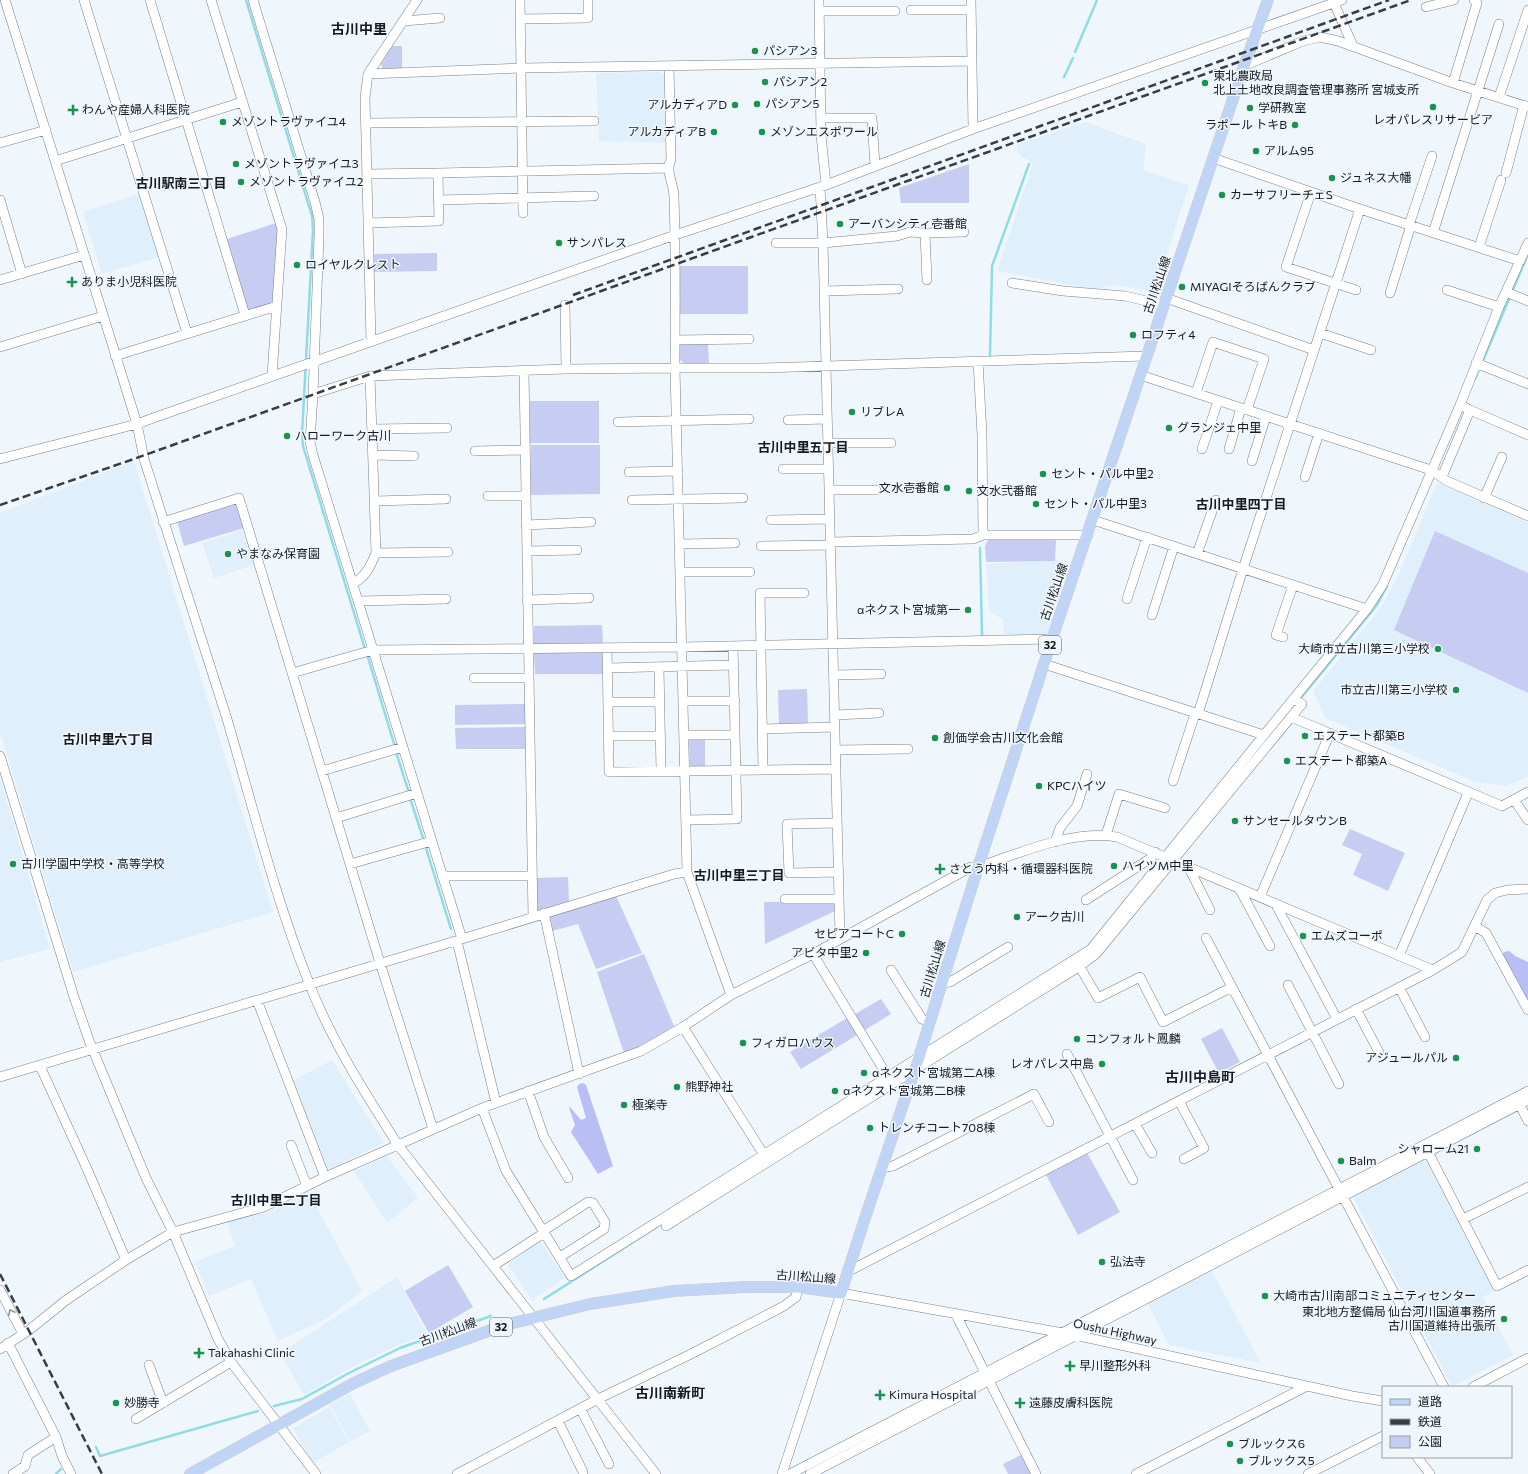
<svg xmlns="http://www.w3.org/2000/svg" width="1528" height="1474" viewBox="0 0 1528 1474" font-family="Commissioner,'Noto Sans JP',sans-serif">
<rect width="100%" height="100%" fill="#eff7fd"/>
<!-- built -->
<path fill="#e0effc" d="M 661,72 L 666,76 L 666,143 L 599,141 L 596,73 Z
M 1085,122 L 1146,144 L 1143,170 L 1189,185 L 1155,291 L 1114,285 L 1092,289 L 997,271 L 1033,164 L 1017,153 L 1017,145 Z
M 141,193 L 160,257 L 102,274 L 83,212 Z
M 134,461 L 273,912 L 73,972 L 0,732 L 0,513 Z
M 1437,483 L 1528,522 L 1528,777 L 1505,786 L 1475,782 L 1325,718 L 1313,691 L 1382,606 L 1400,571 Z
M 242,530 L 254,565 L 214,578 L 202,543 Z
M 1059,560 L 1060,593 L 1047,634 L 1004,636 L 1003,620 L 989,610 L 986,564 Z
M 0,778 L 50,949 L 0,962 Z
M 332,1060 L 384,1143 L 327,1170 L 292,1081 Z
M 387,1156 L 418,1198 L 387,1223 L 354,1171 Z
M 1427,1156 L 1496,1290 L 1483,1297 L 1513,1355 L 1452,1387 L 1352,1195 Z
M 308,1191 L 362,1291 L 326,1319 L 278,1341 L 251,1279 L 209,1296 L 195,1262 L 235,1246 L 227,1222 L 269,1212 Z
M 540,1241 L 565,1278 L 532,1300 L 507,1263 Z
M 1211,1269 L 1261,1363 L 1169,1345 L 1147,1302 Z
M 397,1277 L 427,1335 L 398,1345 L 350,1368 L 304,1395 L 280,1353 Z
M 350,1394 L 370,1431 L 350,1442 L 330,1405 Z
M 329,1407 L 349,1442 L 313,1463 L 293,1428 Z"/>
<!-- green -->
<path fill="#c7ccf2" d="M 392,46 L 402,46 L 402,70 L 383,69 L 381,64 Z
M 969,164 L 969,203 L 901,203 L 899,188 Z
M 276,223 L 278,228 L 275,302 L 247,311 L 224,240 Z
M 437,253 L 437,271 L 372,272 L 373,258 L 375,254 Z
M 680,266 L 748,266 L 748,314 L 680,314 Z
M 680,343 L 708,343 L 709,364 L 686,365 L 680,360 Z
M 530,401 L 599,401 L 599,443 L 530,443 Z
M 531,445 L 600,445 L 600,494 L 531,495 Z
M 237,504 L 244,528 L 184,546 L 177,521 Z
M 1435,531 L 1528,573 L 1528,693 L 1394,630 Z
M 989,538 L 1056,539 L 1055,561 L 986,562 L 985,546 Z
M 602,625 L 603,643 L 534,644 L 534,626 Z
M 604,651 L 604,674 L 535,674 L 534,652 Z
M 807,689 L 808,724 L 779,725 L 778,690 Z
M 525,704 L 525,724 L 455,725 L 455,705 Z
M 525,727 L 525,749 L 456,749 L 455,728 Z
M 689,740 L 705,740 L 705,766 L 690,766 Z
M 1350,829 L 1405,853 L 1388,891 L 1353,875 L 1362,854 L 1342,845 Z
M 568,877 L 569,903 L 537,911 L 536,878 Z
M 616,896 L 642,953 L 596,969 L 578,924 L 552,931 L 547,915 Z
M 764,902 L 834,902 L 835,911 L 765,944 Z
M 644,954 L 674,1026 L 647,1043 L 624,1053 L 597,972 Z
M 881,999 L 891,1014 L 865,1030 L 855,1014 Z
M 847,1018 L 857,1035 L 801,1069 L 790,1052 Z
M 1222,1028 L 1240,1062 L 1219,1073 L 1201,1039 Z
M 1086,1151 L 1120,1212 L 1078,1235 L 1045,1173 Z
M 448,1265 L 473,1307 L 429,1333 L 405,1291 Z
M 1023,1454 L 1033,1474 L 1008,1474 L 1003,1464 Z"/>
<!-- forest -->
<path fill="#b9bff5" d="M 1509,951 L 1515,956 L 1528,962 L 1528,1004 L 1502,957 L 1504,952 Z
M 583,1083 L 586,1085 L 613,1166 L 598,1174 L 571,1132 L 575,1125 L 569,1108 L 570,1107 L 581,1120 L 586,1118 L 577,1087 L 579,1084 Z"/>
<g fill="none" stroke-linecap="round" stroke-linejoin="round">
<!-- stream -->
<path stroke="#90dce6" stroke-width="2.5" d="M 246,0 L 312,216 L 313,230 L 302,434 L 303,446 L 365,649
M 1075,52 L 1097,0
M 1064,77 L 1073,58
M 990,356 L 992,266 L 1029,164
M 1482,363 L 1528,254
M 1475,379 L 1480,367
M 980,548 L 982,635
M 367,654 L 395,747
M 1259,749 L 1377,605 L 1387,586
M 396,752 L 409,793
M 410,798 L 424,841
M 425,845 L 451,929
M 544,1299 L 663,1223
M 274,1406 L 302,1399 L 349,1373 L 400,1348 L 491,1316
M 96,1447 L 100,1456 L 258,1411
M 56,1474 L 61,1469"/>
<defs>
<path id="minor" d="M 5,0 L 137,424 L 144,459 C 171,546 200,632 227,719 C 253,807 275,898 309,983 C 331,1040 365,1093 398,1145 L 656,1474
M 84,0 L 187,333
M 150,0 L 245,315
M 211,0 L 282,229 L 272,376
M 253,0 L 315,202 L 319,219 L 319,236 L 313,394
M 417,0 L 368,74 L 521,68 L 972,61
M 520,0 L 523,213
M 819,0 L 821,135 L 826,185
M 971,0 L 973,129
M 1334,3 L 1353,46
M 1426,7 L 1454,0
M 911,10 L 971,10
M 819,11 L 895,11
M 520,19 L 588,18 L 588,0
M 404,21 L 440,18
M 1244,66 L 1303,41 L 1320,37 L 1338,41 L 1453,83 L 1528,107
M 368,74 L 365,98 L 371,341
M 1453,83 L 1477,3 L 1474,0
M 1499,97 L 1528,10
M 821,118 L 872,118 L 875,166
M 366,123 L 594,121
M 0,143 L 46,130
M 1213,158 L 1360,209 L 1520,261
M 55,161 L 242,102
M 438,173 L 669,168
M 1506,173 L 1524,105
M 367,174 L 438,173 L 439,221 L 368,223
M 820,187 L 823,243 L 840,938
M 1311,192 L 1286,267 L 1356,290
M 0,200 L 22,274
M 438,200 L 594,196
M 1409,225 L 1432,156
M 925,233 L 927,280
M 1433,233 L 1499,24
M 776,243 L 823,243 L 897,236 L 910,232 L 925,233 L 964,232
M 1479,247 L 1501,180
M 0,280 L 84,255
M 1012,283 L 1063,291 L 1125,296 L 1163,305
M 1447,290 L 1499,307
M 824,291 L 898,289
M 1506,292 L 1528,301
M 1390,293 L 1411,225
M 1166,298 L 1314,350
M 565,305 L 566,369
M 1320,333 L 1371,350
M 675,340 L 749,339
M 0,347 L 103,316
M 115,356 L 277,306
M 978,361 L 982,435 L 983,535
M 1476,363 L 1528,384
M 524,371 L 533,917
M 1140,375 L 1431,470 L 1447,481 L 1528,516
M 1196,393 L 1213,342 L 1264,359 L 1247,410
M 1460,405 L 1470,410 L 1528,435
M 788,420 L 827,419
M 618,422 L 749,419
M 373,429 L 447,428
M 828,443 L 891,443
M 1202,449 L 1218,401
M 1229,449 L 1241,408
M 475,451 L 525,450
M 374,455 L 414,456
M 0,459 L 137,424 L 156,417 L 675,235 L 826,185 L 973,129 L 1342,0
M 1252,461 L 1266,416
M 783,469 L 828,469
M 629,472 L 678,471
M 1305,477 L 1319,433
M 1442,477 L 1470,410
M 829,490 L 876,490
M 488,496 L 526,496
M 1484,498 L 1502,457
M 632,500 L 743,498
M 375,501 L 446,499
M 771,520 L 830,519
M 1093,520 L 1367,609
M 163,522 L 239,498 L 380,963 L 433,1129
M 526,525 L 591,522
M 830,542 L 973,539 L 983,535 L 1088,535
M 680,544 L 735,543
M 761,546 L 830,545
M 527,551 L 577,550
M 376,553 L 448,552
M 1197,554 L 1216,500
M 680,572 L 750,572
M 354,583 C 367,575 370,567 376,553 L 370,376
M 1127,599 L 1147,537
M 527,600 L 589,598
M 359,601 L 446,599
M 1152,615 L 1174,546
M 1283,637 L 1276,635 L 1293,585
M 607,648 L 609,772 L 836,769
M 1044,664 L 1264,735 L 1367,609 L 1383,584 L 1460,405 L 1499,307 L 1528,243
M 659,667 L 661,771
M 607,668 L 734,665
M 292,673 L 373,650 L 682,647 L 1052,639
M 834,675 L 881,674
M 474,678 L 529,678
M 1293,699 L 1302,704 L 1291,717 L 1502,806 L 1528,792
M 683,701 L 735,701
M 608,702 L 660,702
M 1198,714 L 1243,569 L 1360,209
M 835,715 L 879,713
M 762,729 L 835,727
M 684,735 L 735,735
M 608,736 L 661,736
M 836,750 L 908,749
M 0,756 L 74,997 L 90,1043 L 146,1178 L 173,1232 L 218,1339 L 231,1362 L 316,1474
M 763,770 L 760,593 L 804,593
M 322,771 L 403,747
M 1173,781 L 1195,714
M 1514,800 L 1528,820
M 336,818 L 417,793
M 686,820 L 737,819 L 733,646
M 837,823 L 787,824 L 789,873 L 839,872
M 1106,835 L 1119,794 L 1165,808
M 1055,842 L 1060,828 L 1077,806 L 1087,774
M 350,864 L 432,841
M 1188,866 L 1210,910
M 442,876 L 532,876
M 1239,888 L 1270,946
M 1260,897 L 1330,733
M 785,899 L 839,899
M 1086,900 L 1151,858 L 1155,852
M 1275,903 L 1337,1019
M 544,913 L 579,1074
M 1475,926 L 1486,933 L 1528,1010
M 1206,938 L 1444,1387
M 462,939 L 313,455 L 310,442 L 313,394 L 370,376 L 566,369 L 675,368 C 675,311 676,254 674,197 C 674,183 665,173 671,159 L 669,66
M 457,941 L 496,1103
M 813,954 L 888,1077
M 1399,956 L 1468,793
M 1077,962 L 1098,998 L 1140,977 L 1163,1022 L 1232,987
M 891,970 L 922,1019 L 930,1022
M 942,983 L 950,982 L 1008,947
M 1288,985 L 1339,1084
M 1399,987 L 1425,1037
M 731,995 L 687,872 L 675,368 L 763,368 L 1146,356
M 257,1000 L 325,1177
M 1356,1009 L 1379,1052
M 683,1027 L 764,1155
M 1067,1054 L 1133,1180
M 40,1066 L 88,1171 L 126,1260
M 0,1077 L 462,939 L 674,874 L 687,872
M 528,1091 L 544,1137 L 568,1178
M 1179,1101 L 1204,1148 L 1184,1159
M 1520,1105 L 1528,1121
M 482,1108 L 506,1171 L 571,1276 L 1091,949 L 1264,735
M 1135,1124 L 1152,1153
M 291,1145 L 307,1186
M 1428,1152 L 1497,1286 L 1528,1270
M 881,1168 L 893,1166 L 1034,1094 L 1049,1122
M 1463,1219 L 1528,1187
M 666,1226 L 1080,966 L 1096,954 L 1291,717
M 543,1231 L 588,1202 L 593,1203 L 605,1222 L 604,1229 L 560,1257
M 493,1266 L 544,1233
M 847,1272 L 1433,970
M 0,1290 L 23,1334
M 955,1313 L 1036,1474
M 1075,1335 L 1352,1396 L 1383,1401
M 8,1343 L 56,1437 L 62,1456 L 71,1474
M 0,1349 L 28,1331 L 65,1301 L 87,1286 L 126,1260 L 173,1232 L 264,1207 L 325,1177 L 482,1108 L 641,1051 L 683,1027 L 731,995 L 813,954 L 971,867 L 978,867 C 1020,853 1073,829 1117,837 L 1433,970 L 1462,952 L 1487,900 L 1495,893 L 1507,890 L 1528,889
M 149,1365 L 163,1403
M 1473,1387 L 1528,1358
M 581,1410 L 609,1464
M 136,1419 L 231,1362
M 558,1421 L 583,1472
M 1417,1457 L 1430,1474
M 13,1474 L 25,1466 L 28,1455 L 56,1437
M 457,1474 L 598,1399 L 691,1354 L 784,1306 L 796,1297 L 798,1287
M 782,1474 L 841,1293 L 1063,1333
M 790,1474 L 1528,1091
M 810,1474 L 1528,1100
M 1136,1474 L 1307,1386
M 1308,1474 L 1383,1436"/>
<path id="major" d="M 190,1474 L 354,1383 L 391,1366 L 505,1325 L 590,1304 L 674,1291 L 746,1287 L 798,1287 L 841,1293 L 865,1218 L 919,1057 L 978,867 L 1052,639 L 1244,66 L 1268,0"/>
</defs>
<!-- minor casing -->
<use href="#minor" stroke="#76818a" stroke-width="10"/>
<!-- major casing -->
<use href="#major" stroke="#d0d1d2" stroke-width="12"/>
<!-- minor -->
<use href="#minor" stroke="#fff" stroke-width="9"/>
<!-- major -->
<use href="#major" stroke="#c0d4f6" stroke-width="11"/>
<!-- rail -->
<path stroke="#383d41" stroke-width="2.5" stroke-dasharray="8 4" stroke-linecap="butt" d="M 573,295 L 1389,0
M 0,505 L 131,460 L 1411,0
M 0,1274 L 102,1474"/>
</g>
<!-- one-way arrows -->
<defs><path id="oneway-chevron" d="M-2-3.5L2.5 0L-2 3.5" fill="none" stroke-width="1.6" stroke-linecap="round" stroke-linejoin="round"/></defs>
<use stroke="#96989a" href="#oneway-chevron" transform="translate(11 1312) rotate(-117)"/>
<!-- markers -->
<g fill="#1b924e" stroke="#eff7fd" stroke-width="1.5">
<circle cx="755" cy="51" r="4"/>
<circle cx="765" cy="82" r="4"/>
<circle cx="1205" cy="83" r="4"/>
<circle cx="757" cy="104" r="4"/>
<circle cx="735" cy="105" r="4"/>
<circle cx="1433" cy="107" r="4"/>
<circle cx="1250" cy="108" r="4"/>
<path d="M71 104h4v4h4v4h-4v4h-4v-4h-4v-4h4z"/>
<circle cx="223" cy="122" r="4"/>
<circle cx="1295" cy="125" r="4"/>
<circle cx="714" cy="132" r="4"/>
<circle cx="762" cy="132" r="4"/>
<circle cx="1256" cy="151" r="4"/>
<circle cx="236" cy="164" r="4"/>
<circle cx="1332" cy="178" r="4"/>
<circle cx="241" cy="182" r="4"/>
<circle cx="1222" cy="195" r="4"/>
<circle cx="840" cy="224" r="4"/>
<circle cx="559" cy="243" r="4"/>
<circle cx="297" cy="265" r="4"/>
<path d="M70 276h4v4h4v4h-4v4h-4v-4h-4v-4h4z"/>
<circle cx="1182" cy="287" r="4"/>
<circle cx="1133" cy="335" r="4"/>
<circle cx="852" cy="412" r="4"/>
<circle cx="1169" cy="428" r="4"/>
<circle cx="287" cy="436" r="4"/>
<circle cx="1043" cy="474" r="4"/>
<circle cx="947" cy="488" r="4"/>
<circle cx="969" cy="491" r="4"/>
<circle cx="1036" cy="504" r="4"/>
<circle cx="228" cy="554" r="4"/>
<circle cx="968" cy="610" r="4"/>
<circle cx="1438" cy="649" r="4"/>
<circle cx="1456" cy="690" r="4"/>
<circle cx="1305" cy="736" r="4"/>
<circle cx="935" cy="738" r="4"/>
<circle cx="1287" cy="761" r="4"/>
<circle cx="1039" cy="786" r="4"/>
<circle cx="1235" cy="821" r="4"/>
<circle cx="13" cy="864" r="4"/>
<circle cx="1114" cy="866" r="4"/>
<path d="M938 863h4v4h4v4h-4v4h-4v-4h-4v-4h4z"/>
<circle cx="1017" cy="917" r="4"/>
<circle cx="902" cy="934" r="4"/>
<circle cx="1303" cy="936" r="4"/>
<circle cx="866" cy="953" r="4"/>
<circle cx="1077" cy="1039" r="4"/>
<circle cx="743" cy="1043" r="4"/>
<circle cx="1456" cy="1058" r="4"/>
<circle cx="1102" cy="1064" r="4"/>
<circle cx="864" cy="1073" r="4"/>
<circle cx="677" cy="1087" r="4"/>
<circle cx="835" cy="1091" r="4"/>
<circle cx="624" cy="1105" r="4"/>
<circle cx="870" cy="1128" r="4"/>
<circle cx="1477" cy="1149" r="4"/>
<circle cx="1341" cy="1161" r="4"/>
<circle cx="1102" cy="1262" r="4"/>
<circle cx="1265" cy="1296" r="4"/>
<circle cx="1504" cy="1319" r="4"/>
<path d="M197 1347h4v4h4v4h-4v4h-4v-4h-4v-4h4z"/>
<path d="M1068 1360h4v4h4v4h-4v4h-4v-4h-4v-4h4z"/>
<path d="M878 1389h4v4h4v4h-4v4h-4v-4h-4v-4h4z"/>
<circle cx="116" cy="1403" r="4"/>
<path d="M1018 1397h4v4h4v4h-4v4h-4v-4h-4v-4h4z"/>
<circle cx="1230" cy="1444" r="4"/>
<circle cx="1240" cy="1461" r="4"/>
</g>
<g text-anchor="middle" stroke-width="3" stroke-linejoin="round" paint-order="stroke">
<!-- shield labels -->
<g fill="#eff7fd" stroke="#575c61" stroke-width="1">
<rect x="1039" y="636" width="22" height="18" rx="3"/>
<rect x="490" y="1318" width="22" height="18" rx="3"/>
</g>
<g font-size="11" font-weight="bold" fill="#161a1e">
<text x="1050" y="649">32</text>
<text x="501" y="1331">32</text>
</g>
<!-- poi labels -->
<g font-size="12" fill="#161a1e" stroke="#eff7fd" text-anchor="start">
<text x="763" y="55">パシアン3</text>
<text x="1213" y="80">東北農政局<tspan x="1213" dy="14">北上土地改良調査管理事務所 宮城支所</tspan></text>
<text x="773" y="86">パシアン2</text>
<text x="765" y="108">パシアン5</text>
<text x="727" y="109" text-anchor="end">アルカディアD</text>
<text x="1258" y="112">学研教室</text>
<text x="82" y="114">わんや産婦人科医院</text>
<text x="1433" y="124" text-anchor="middle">レオパレスリサービア</text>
<text x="231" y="126">メゾントラヴァイユ4</text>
<text x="1287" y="129" text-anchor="end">ラポール トキB</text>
<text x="706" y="136" text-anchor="end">アルカディアB</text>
<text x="770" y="136">メゾンエスポワール</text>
<text x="1264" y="155">アルム95</text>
<text x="244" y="168">メゾントラヴァイユ3</text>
<text x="1340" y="182">ジュネス大幡</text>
<text x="249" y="186">メゾントラヴァイユ2</text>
<text x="1230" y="199">カーサフリーチェS</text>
<text x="848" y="228">アーバンシティ壱番館</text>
<text x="567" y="247">サンパレス</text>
<text x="305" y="269">ロイヤルクレスト</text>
<text x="81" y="286">ありま小児科医院</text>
<text x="1190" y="291">MIYAGIそろばんクラブ</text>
<text x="1141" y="339">ロフティ4</text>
<text x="860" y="416">リブレA</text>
<text x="1177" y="432">グランジェ中里</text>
<text x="295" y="440">ハローワーク古川</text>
<text x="1051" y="478">セント・パル中里2</text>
<text x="939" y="492" text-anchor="end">文水壱番館</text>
<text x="977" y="495">文水弐番館</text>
<text x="1044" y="508">セント・パル中里3</text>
<text x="236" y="558">やまなみ保育園</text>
<text x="960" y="614" text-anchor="end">αネクスト宮城第一</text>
<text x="1430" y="653" text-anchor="end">大崎市立古川第三小学校</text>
<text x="1448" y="694" text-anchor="end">市立古川第三小学校</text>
<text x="1313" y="740">エステート都築B</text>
<text x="943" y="742">創価学会古川文化会館</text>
<text x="1295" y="765">エステート都築A</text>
<text x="1047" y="790">KPCハイツ</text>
<text x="1243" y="825">サンセールタウンB</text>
<text x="21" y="868">古川学園中学校・高等学校</text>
<text x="1122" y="870">ハイツM中里</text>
<text x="949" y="873">さとう内科・循環器科医院</text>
<text x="1025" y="921">アーク古川</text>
<text x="894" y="938" text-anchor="end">セピアコートC</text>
<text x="1311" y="940">エムズコーポ</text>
<text x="858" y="957" text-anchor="end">アビタ中里2</text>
<text x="1085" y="1043">コンフォルト鳳麟</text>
<text x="751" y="1047">フィガロハウス</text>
<text x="1448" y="1062" text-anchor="end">アジュールパル</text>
<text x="1094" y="1068" text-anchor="end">レオパレス中島</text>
<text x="872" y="1077">αネクスト宮城第二A棟</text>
<text x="685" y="1091">熊野神社</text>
<text x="843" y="1095">αネクスト宮城第二B棟</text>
<text x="632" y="1109">極楽寺</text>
<text x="878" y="1132">トレンチコート708棟</text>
<text x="1469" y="1153" text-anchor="end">シャローム21</text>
<text x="1349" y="1165">Balm</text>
<text x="1110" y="1266">弘法寺</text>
<text x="1273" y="1300">大崎市古川南部コミュニティセンター</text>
<text x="1496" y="1316" text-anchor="end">東北地方整備局 仙台河川国道事務所<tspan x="1496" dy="14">古川国道維持出張所</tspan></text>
<text x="208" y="1357">Takahashi Clinic</text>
<text x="1079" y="1370">早川整形外科</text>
<text x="889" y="1399">Kimura Hospital</text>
<text x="124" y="1407">妙勝寺</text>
<text x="1029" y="1407">遠藤皮膚科医院</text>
<text x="1238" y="1448">ブルックス6</text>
<text x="1248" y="1465">ブルックス5</text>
</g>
<!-- street labels -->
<g font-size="12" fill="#161a1e" stroke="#eff7fd">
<text transform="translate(1157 285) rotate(-71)" y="4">古川松山線</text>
<text transform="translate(1054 592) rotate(-71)" y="4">古川松山線</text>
<text transform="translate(933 969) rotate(-73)" y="4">古川松山線</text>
<text transform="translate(806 1277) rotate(4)" y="4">古川松山線</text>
<text transform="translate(448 1332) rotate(-20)" y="4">古川松山線</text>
<text transform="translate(1115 1332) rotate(12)" y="4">Oushu Highway</text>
</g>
<!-- neighbourhood labels -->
<g font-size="13" font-weight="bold" fill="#161a1e" stroke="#eff7fd">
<text x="181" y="188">古川駅南三丁目</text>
<text x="803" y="452">古川中里五丁目</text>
<text x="1241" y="509">古川中里四丁目</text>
<text x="108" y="744">古川中里六丁目</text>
<text x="739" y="880">古川中里三丁目</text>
<text x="276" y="1205">古川中里二丁目</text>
</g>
<!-- quarter labels -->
<g font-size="14" font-weight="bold" fill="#161a1e" stroke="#eff7fd">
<text x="359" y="34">古川中里</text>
<text x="1200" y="1082">古川中島町</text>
<text x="670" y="1398">古川南新町</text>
</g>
</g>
<!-- legend -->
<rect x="1382" y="1386" width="130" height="72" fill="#eff7fd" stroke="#989fa4"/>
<rect x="1390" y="1399" width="20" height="6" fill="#c0d4f6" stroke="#989fa4"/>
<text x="1418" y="1406" font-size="12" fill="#161a1e">道路</text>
<rect x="1390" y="1419" width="20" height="6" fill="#383d41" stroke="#989fa4"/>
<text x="1418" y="1426" font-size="12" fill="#161a1e">鉄道</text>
<rect x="1390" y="1436" width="20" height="12" fill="#c7ccf2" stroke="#989fa4"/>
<text x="1418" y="1446" font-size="12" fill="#161a1e">公園</text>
</svg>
